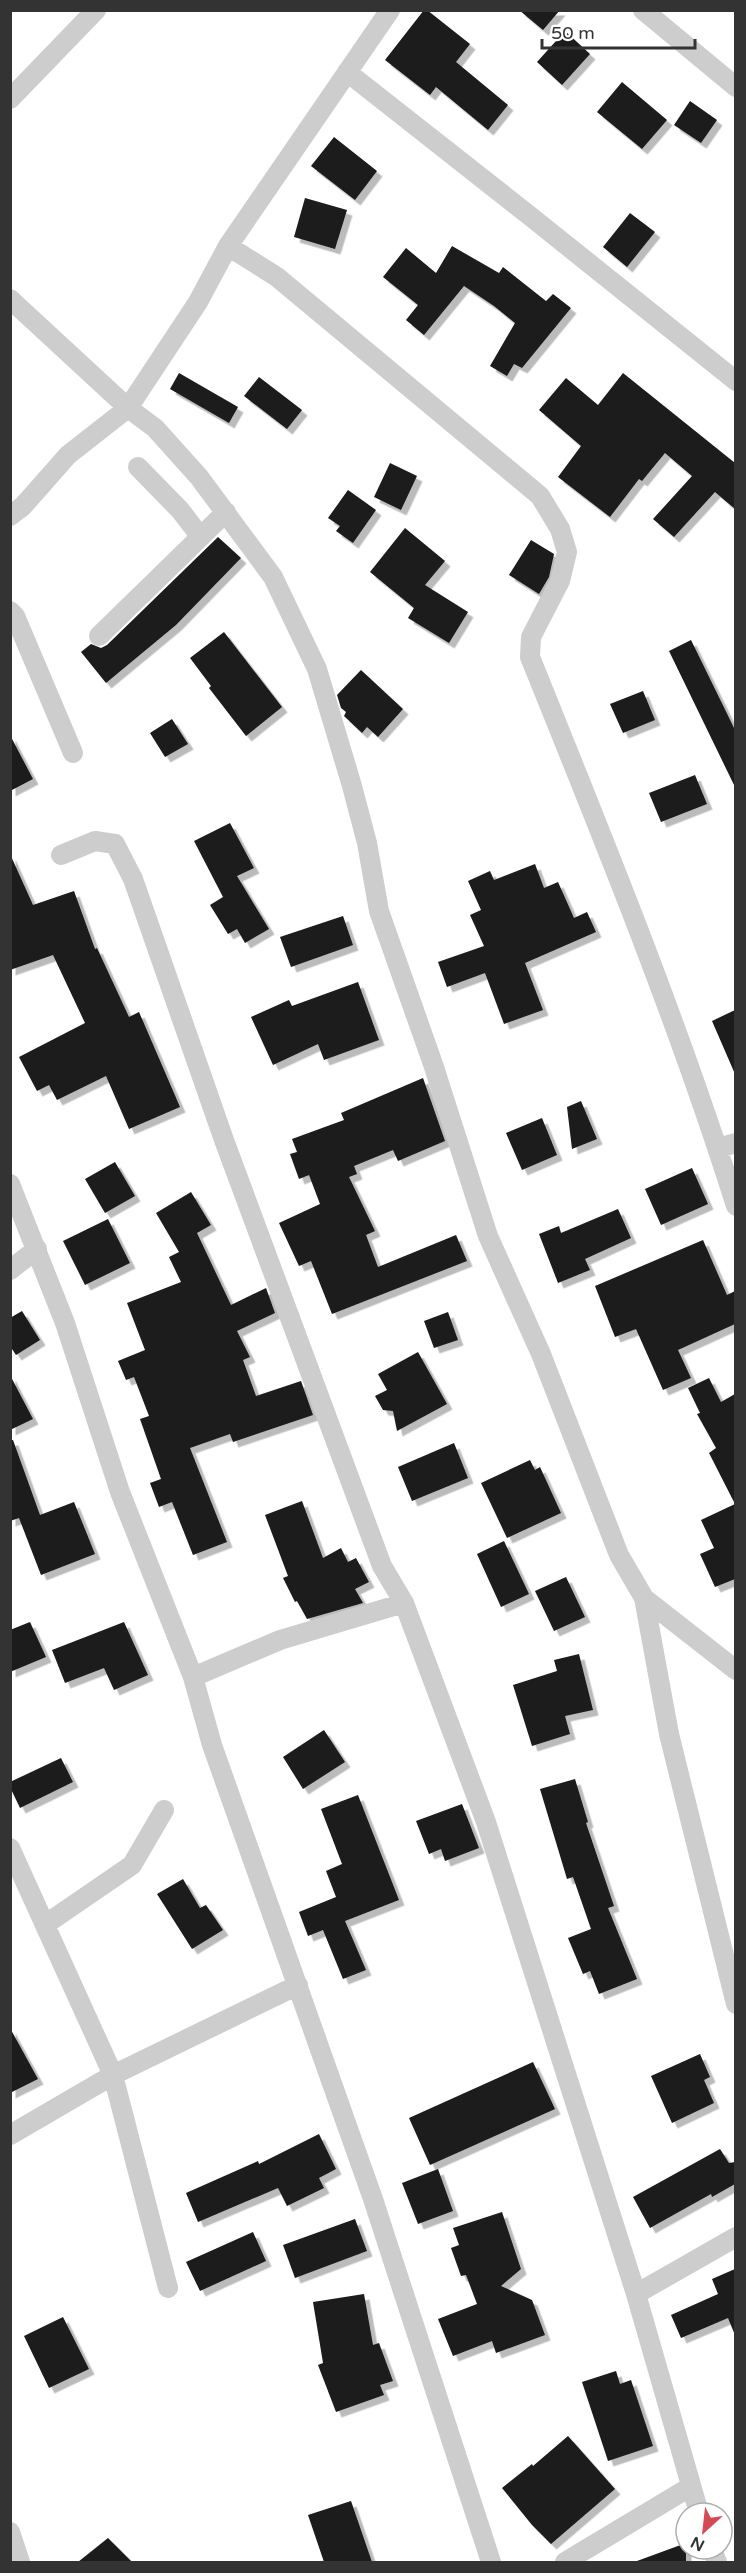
<svg xmlns="http://www.w3.org/2000/svg" width="746" height="2573" viewBox="0 0 746 2573" font-family="'Varela Round',sans-serif">
<defs>
<filter id="shadow"><feDropShadow dx="5.5" dy="5.5" stdDeviation="0" flood-color="#0004"/></filter>
</defs>
<rect width="100%" height="100%" fill="#fff"/>
<!-- building -->
<path fill="#1a1a1a" filter="url(#shadow)" d="M 424,10 L 427,10 L 470,44 L 456,62 L 508,105 L 488,130 L 436,87 L 430,95 L 385,60 Z
M 519,10 L 560,10 L 543,30 Z
M 565,31 L 590,54 L 562,85 L 537,62 Z
M 622,82 L 667,120 L 642,149 L 597,112 Z
M 690,101 L 717,120 L 701,143 L 674,125 Z
M 334,137 L 377,171 L 355,200 L 311,166 Z
M 305,198 L 347,210 L 335,249 L 294,237 Z
M 630,213 L 655,232 L 627,267 L 603,247 Z
M 452,246 L 499,273 L 503,267 L 546,301 L 553,294 L 571,308 L 522,368 L 514,364 L 507,376 L 490,366 L 515,323 L 494,306 L 464,286 L 424,335 L 406,320 L 418,305 L 383,277 L 406,248 L 436,273 Z
M 179,373 L 238,407 L 229,423 L 170,389 Z
M 623,373 L 735,463 L 735,509 L 715,492 L 674,537 L 653,519 L 692,476 L 665,453 L 642,481 L 639,479 L 610,517 L 558,477 L 581,446 L 539,410 L 566,378 L 598,405 Z
M 259,377 L 302,410 L 287,429 L 244,396 Z
M 390,463 L 417,476 L 401,510 L 374,497 Z
M 348,490 L 376,510 L 353,543 L 336,531 L 340,526 L 328,518 Z
M 405,528 L 445,561 L 425,585 L 468,612 L 449,643 L 408,618 L 414,608 L 370,572 Z
M 218,537 L 241,558 L 176,625 L 106,683 L 81,652 L 91,644 L 101,648 L 107,645 Z
M 531,540 L 554,554 L 549,577 L 539,594 L 509,575 Z
M 224,632 L 282,707 L 246,736 L 209,688 L 211,686 L 190,658 Z
M 691,640 L 735,730 L 735,787 L 669,651 Z
M 361,670 L 403,709 L 378,737 L 367,727 L 362,733 L 344,716 L 346,712 L 341,708 L 337,695 Z
M 643,691 L 655,720 L 623,733 L 610,704 Z
M 172,719 L 188,744 L 165,757 L 150,733 Z
M 10,735 L 33,779 L 10,791 Z
M 695,775 L 707,804 L 661,822 L 649,793 Z
M 230,823 L 254,868 L 237,876 L 269,929 L 245,943 L 237,929 L 228,934 L 210,905 L 223,897 L 194,841 Z
M 10,854 L 33,905 L 74,891 L 95,949 L 97,948 L 129,1017 L 139,1012 L 180,1107 L 129,1129 L 106,1076 L 57,1100 L 49,1085 L 37,1091 L 19,1057 L 85,1023 L 53,955 L 10,970 Z
M 535,864 L 544,888 L 558,882 L 574,918 L 587,912 L 596,932 L 525,963 L 543,1010 L 504,1024 L 485,973 L 447,987 L 438,962 L 484,946 L 470,915 L 481,910 L 468,881 L 490,871 L 494,880 Z
M 343,916 L 353,945 L 291,967 L 280,937 Z
M 358,982 L 379,1040 L 324,1060 L 318,1044 L 273,1065 L 251,1017 L 289,1000 L 292,1006 Z
M 735,1010 L 735,1074 L 712,1021 Z
M 423,1078 L 445,1141 L 398,1161 L 393,1150 L 354,1166 L 357,1174 L 349,1177 L 375,1231 L 366,1235 L 378,1267 L 456,1235 L 467,1261 L 332,1314 L 311,1261 L 299,1266 L 279,1223 L 320,1204 L 309,1175 L 299,1179 L 290,1154 L 297,1152 L 292,1139 L 344,1120 L 341,1113 Z
M 581,1101 L 597,1139 L 572,1149 L 567,1107 Z
M 542,1118 L 557,1155 L 522,1170 L 506,1133 Z
M 115,1162 L 135,1196 L 105,1213 L 85,1179 Z
M 692,1168 L 708,1204 L 661,1225 L 645,1189 Z
M 191,1192 L 211,1225 L 197,1233 L 231,1305 L 266,1288 L 275,1313 L 237,1331 L 250,1357 L 243,1360 L 256,1396 L 301,1381 L 313,1415 L 233,1442 L 230,1434 L 190,1448 L 227,1542 L 193,1555 L 172,1502 L 159,1507 L 150,1483 L 161,1479 L 140,1419 L 149,1416 L 134,1377 L 126,1380 L 118,1361 L 145,1350 L 127,1303 L 181,1282 L 169,1257 L 179,1252 L 156,1213 Z
M 618,1209 L 631,1238 L 585,1259 L 590,1270 L 558,1283 L 539,1234 L 559,1226 L 561,1233 Z
M 108,1219 L 130,1263 L 85,1285 L 63,1241 Z
M 703,1240 L 727,1295 L 735,1291 L 735,1324 L 678,1350 L 691,1378 L 663,1390 L 636,1329 L 615,1337 L 595,1286 Z
M 22,1311 L 40,1340 L 16,1355 L 10,1346 L 10,1318 Z
M 448,1312 L 458,1340 L 434,1348 L 424,1321 Z
M 418,1352 L 447,1404 L 397,1431 L 393,1411 L 383,1410 L 375,1396 L 387,1390 L 378,1374 Z
M 10,1375 L 33,1419 L 10,1430 Z
M 709,1378 L 721,1402 L 735,1394 L 735,1579 L 715,1587 L 700,1554 L 714,1548 L 701,1520 L 735,1504 L 709,1453 L 716,1448 L 697,1414 L 700,1413 L 688,1388 Z
M 10,1440 L 13,1440 L 40,1515 L 74,1502 L 95,1554 L 41,1575 L 19,1518 L 10,1521 Z
M 454,1443 L 468,1478 L 412,1501 L 398,1467 Z
M 530,1460 L 535,1470 L 540,1467 L 561,1513 L 507,1538 L 481,1483 Z
M 302,1501 L 323,1558 L 341,1548 L 348,1562 L 356,1558 L 369,1582 L 355,1589 L 363,1603 L 307,1619 L 297,1601 L 295,1602 L 283,1578 L 288,1576 L 265,1515 Z
M 504,1541 L 529,1594 L 501,1607 L 477,1554 Z
M 566,1577 L 585,1617 L 554,1631 L 535,1591 Z
M 30,1622 L 46,1657 L 10,1672 L 10,1630 Z
M 124,1622 L 148,1675 L 114,1690 L 104,1668 L 65,1683 L 52,1650 Z
M 579,1654 L 593,1710 L 565,1716 L 570,1734 L 532,1746 L 513,1685 L 557,1671 L 554,1660 Z
M 324,1730 L 345,1762 L 303,1789 L 283,1757 Z
M 61,1758 L 73,1782 L 20,1808 L 10,1787 L 10,1782 Z
M 575,1779 L 588,1822 L 586,1823 L 614,1906 L 608,1908 L 637,1979 L 599,1994 L 590,1971 L 583,1974 L 568,1938 L 591,1929 L 573,1877 L 567,1879 L 540,1789 Z
M 358,1795 L 399,1900 L 345,1921 L 366,1970 L 343,1979 L 323,1930 L 308,1936 L 299,1912 L 336,1897 L 326,1871 L 342,1864 L 321,1809 Z
M 462,1804 L 479,1848 L 445,1861 L 441,1849 L 429,1854 L 416,1821 Z
M 183,1879 L 200,1908 L 206,1905 L 223,1930 L 192,1949 L 157,1894 Z
M 10,2028 L 38,2079 L 10,2093 Z
M 700,2054 L 710,2077 L 704,2080 L 714,2103 L 672,2123 L 651,2076 Z
M 533,2062 L 555,2109 L 430,2165 L 409,2118 Z
M 319,2134 L 336,2169 L 319,2178 L 324,2188 L 287,2206 L 278,2188 L 198,2222 L 186,2193 L 258,2161 L 259,2164 Z
M 720,2149 L 729,2163 L 735,2162 L 735,2184 L 712,2197 L 711,2194 L 650,2228 L 633,2197 Z
M 438,2169 L 453,2211 L 418,2224 L 402,2183 Z
M 502,2212 L 521,2269 L 501,2286 L 532,2300 L 545,2335 L 496,2353 L 492,2341 L 453,2356 L 438,2319 L 477,2304 L 466,2275 L 461,2276 L 451,2248 L 459,2245 L 453,2228 Z
M 355,2219 L 367,2251 L 295,2278 L 283,2245 Z
M 253,2232 L 266,2261 L 200,2291 L 186,2262 Z
M 735,2269 L 735,2335 L 728,2318 L 681,2338 L 671,2315 L 718,2294 L 712,2279 Z
M 364,2294 L 373,2345 L 379,2343 L 393,2381 L 380,2385 L 384,2395 L 336,2412 L 318,2365 L 323,2363 L 313,2302 Z
M 63,2317 L 89,2369 L 49,2388 L 24,2336 Z
M 616,2371 L 620,2384 L 631,2380 L 653,2446 L 608,2461 L 582,2382 Z
M 568,2436 L 615,2489 L 551,2544 L 532,2525 L 502,2488 L 532,2464 L 533,2466 Z
M 351,2501 L 372,2562 L 324,2562 L 308,2515 Z
M 108,2538 L 132,2562 L 78,2562 Z
M 686,2543 L 686,2562 L 638,2562 L 637,2561 Z"/>
<g fill="none" stroke-linecap="round" stroke-linejoin="round">
<!-- minor -->
<path stroke="#cdcdcd" stroke-width="20" d="M 643,10 L 736,87
M 347,72 L 530,216 L 736,381
M 10,99 L 96,10
M 228,246 L 277,277 L 540,496 L 560,529 L 567,552 L 560,581 L 531,637 L 530,657 C 603,838 677,1019 736,1206
M 10,299 L 128,408 L 155,428 L 199,477 L 273,577 L 317,669 L 352,786 L 367,843 L 379,911 L 433,1064 L 488,1236 L 541,1354 L 619,1555 L 644,1598 L 736,1670
M 138,467 L 180,510 L 200,536
M 10,516 L 23,506 L 68,455 L 128,408 L 198,302 L 228,246 L 390,10
M 10,611 L 15,616 L 73,753
M 99,636 L 226,512
M 61,855 L 95,841 L 115,844 L 133,879 L 224,1140 L 382,1566 L 404,1603 L 486,1822 L 636,2294 L 736,2237
M 718,1148 L 736,1143
M 10,1184 L 65,1323 L 120,1492 L 193,1677 L 212,1745 L 373,2199 L 491,2562
M 10,1270 L 37,1249
M 644,1598 L 669,1734 L 736,2004
M 193,1677 L 280,1640 L 404,1603
M 10,1848 L 113,2075 L 168,2288
M 46,1924 L 132,1865 L 164,1810
M 10,2135 L 113,2075 L 298,1985
M 636,2294 L 699,2513
M 10,2532 L 20,2562
M 712,2549 L 717,2562
M 565,2562 L 690,2487"/>
</g>
<!-- border -->
<rect width="746" height="2573" fill="none" stroke="#333333" stroke-width="24"/>
<!-- north arrow -->
<g transform="translate(704 2531) rotate(207)"><circle r="28" fill="#ffffff" stroke="#adadad" stroke-width="1.5"/>
<path d="M0-4.5L10 22L0 15L-10 22Z" fill="#d64855"/>
<text y="-9" font-size="16" font-weight="bold" text-anchor="middle" fill="#333333">N</text>
</g>
<!-- scale -->
<path d="M542 39v9h153v-9" fill="none" stroke="#333333" stroke-width="3"/>
<text x="551" y="39" font-size="18" fill="#333333" stroke="#ffffff" stroke-width="4.5" paint-order="stroke">50 m</text>
</svg>
